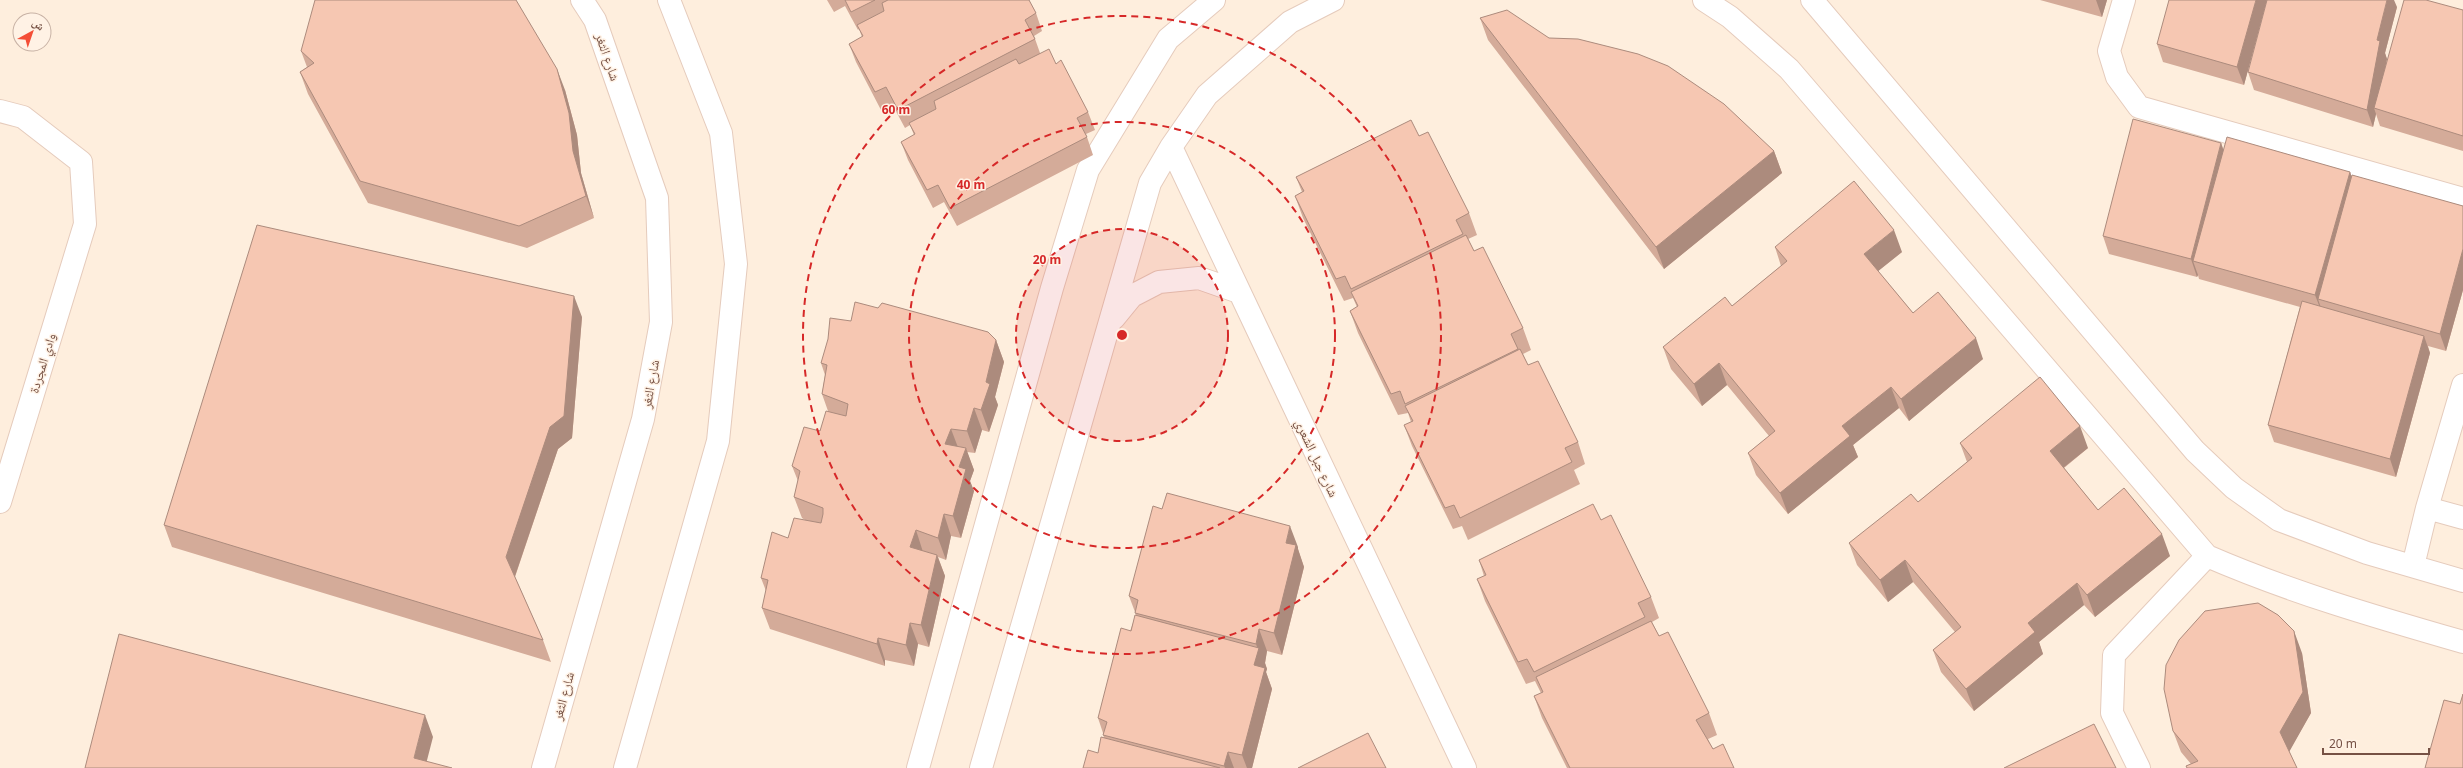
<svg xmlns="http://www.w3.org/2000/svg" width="2463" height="768" viewBox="0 0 2463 768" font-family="'Noto Sans','Noto Naskh Arabic',sans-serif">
<rect width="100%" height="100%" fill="#feeedd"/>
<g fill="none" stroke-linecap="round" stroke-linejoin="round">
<defs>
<path id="minor" d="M 1704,0 L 1730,17 L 1789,69 L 2207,556 C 2290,592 2376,617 2463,642
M 1812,0 L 2195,451 L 2234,488 L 2279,520 L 2367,553 L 2463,581
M 2124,0 L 2109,51 L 2117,77 L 2139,107 L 2463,199
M 0,111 L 23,117 L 81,162 L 85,224 L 0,502
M 1171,147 L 1465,768
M 1114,318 L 1132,296 L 1159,282 L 1199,278 L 1239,292
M 2427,508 L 2463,518
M 2413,566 L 2427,508 L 2463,385
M 543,768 L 643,419 L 661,322 L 657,198 L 595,20 L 582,0
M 625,768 L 718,441 L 736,264 L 721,133 L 669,0
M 918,768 L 1052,288 L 1088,170 L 1168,39 L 1214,0
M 981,768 L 1150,183 L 1171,147 L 1207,95 L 1290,22 L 1333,0
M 2139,768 L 2112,713 L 2114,655 L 2207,556"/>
</defs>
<!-- minor casing -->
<use href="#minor" stroke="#e5cbbc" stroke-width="24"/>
<!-- minor -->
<use href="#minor" stroke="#fff" stroke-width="22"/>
</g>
<!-- wall -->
<path fill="#d4ab99" d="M 827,0 L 1029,0 L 1036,13 L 1042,31 L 1034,36 L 1040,53 L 1056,64 L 1088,112 L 1095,130 L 1086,134 L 1093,155 L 957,226 L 944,202 L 933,208 L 908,160 L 901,142 L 914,135 L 910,125 L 905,128 L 892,104 L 881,110 L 856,62 L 849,44 L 862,37 L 859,29 L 858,30 L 845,6 L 834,12 Z
M 2040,0 L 2107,0 L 2102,17 Z
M 2267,0 L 2244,85 L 2163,62 L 2157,44 Z
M 2397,7 L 2385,53 L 2387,59 L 2385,68 L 2463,10 L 2463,151 L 2380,126 L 2376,114 L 2373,127 L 2254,90 L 2248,72 Z
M 1480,18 L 1549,38 L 1774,151 L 1782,173 L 1664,269 L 1488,40 Z
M 301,51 L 565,90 L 577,135 L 581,173 L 594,218 L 527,248 L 368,203 L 308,94 L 300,72 L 307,67 Z
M 1419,136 L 1469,213 L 1477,235 L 1468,239 L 1474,251 L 1523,328 L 1531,350 L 1523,354 L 1528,365 L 1578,442 L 1585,464 L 1574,470 L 1580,484 L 1468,540 L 1462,526 L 1453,529 L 1412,446 L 1404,425 L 1411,422 L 1408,413 L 1398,415 L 1358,333 L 1350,311 L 1357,307 L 1353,298 L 1344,301 L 1303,218 L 1295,196 L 1302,192 L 1296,177 Z
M 2221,143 L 2224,151 L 2350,172 L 2352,177 L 2463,206 L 2463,290 L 2446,351 L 2428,346 L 2430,353 L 2396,477 L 2274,442 L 2268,425 L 2300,307 L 2199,279 L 2198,275 L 2197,277 L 2109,254 L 2103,236 Z
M 1775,247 L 1902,252 L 1878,271 L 1913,313 L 1983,359 L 1909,421 L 1899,408 L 1853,445 L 1858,457 L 1788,514 L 1756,475 L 1748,453 L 1769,436 L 1727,385 L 1702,406 L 1671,369 L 1663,347 L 1732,306 L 1781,266 Z
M 582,317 L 572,438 L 558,449 L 515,577 L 543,640 L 551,662 L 172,547 L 164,525 Z
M 851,321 L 996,340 L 1004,362 L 995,397 L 998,405 L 989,432 L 982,430 L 975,453 L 967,452 L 974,470 L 970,481 L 974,491 L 961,538 L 951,536 L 946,560 L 938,557 L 945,576 L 929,647 L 918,644 L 914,666 L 885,660 L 885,666 L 770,629 L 762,608 L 766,591 L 761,578 L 788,538 L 805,520 L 802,518 L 794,497 L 798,481 L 792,466 L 820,431 L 828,411 L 822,394 L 825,375 L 821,363 Z
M 1960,443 L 2088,448 L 2064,468 L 2098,510 L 2170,556 L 2095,617 L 2084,605 L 2039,642 L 2043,654 L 1974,711 L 1941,672 L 1933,650 L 1955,632 L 1913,582 L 1888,602 L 1857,565 L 1849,543 L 1918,502 L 1967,462 Z
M 1601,520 L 1651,597 L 1659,618 L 1652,622 L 1659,636 L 1709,713 L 1717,735 L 1708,739 L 1713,749 L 1734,768 L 1567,768 L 1542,718 L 1534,696 L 1541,693 L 1535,681 L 1526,684 L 1485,601 L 1477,579 L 1484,576 L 1479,560 Z
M 1298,547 L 1298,549 L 1304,567 L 1282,655 L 1267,651 L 1265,663 L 1267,669 L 1266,672 L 1272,689 L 1252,768 L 1083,768 L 1098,753 L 1104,737 L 1103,735 L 1103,733 L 1098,718 L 1136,615 L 1135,612 L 1129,596 Z
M 2302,653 L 2311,713 L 2289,751 L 2297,768 L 2187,768 L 2186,766 L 2191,764 L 2181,752 L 2173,731 Z"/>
<!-- shaded-wall -->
<path fill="#ac8b7d" d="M 2096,0 L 2107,0 L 2102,17 Z
M 2256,0 L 2267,0 L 2244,85 L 2237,67 Z
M 2387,0 L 2394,0 L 2397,7 L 2385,53 L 2387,59 L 2377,109 L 2374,108 L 2376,114 L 2373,127 L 2367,110 L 2377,40 Z
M 557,69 L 565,90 L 577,135 L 581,173 L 594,218 L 586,196 L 573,151 Z
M 2221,143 L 2227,161 L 2193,261 L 2198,275 L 2197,277 L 2191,259 Z
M 1774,151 L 1782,173 L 1664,269 L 1656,247 Z
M 2350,172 L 2356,190 L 2318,299 L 2322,311 L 2322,313 L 2315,295 Z
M 1894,230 L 1902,252 L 1872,276 L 1864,254 Z
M 2463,249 L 2463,290 L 2446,351 L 2440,334 Z
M 574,296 L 582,317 L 572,438 L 558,449 L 514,579 L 506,557 Z
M 2424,336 L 2430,353 L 2396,477 L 2390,459 Z
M 1976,338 L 1983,359 L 1909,421 L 1901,399 Z
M 996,340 L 1004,362 L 995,397 L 998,405 L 989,432 L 981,410 L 986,382 Z
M 1719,363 L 1727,385 L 1702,406 L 1694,384 Z
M 1891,387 L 1899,408 L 1853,445 L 1858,457 L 1788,514 L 1780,493 L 1842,426 Z
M 974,408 L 982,430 L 975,453 L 967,431 Z
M 2080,426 L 2088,448 L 2058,472 L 2050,451 Z
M 951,429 L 959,450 L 945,444 Z
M 966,448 L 974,470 L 970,481 L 974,491 L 961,538 L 953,516 L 959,467 Z
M 944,514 L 951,536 L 946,560 L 938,538 Z
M 1290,526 L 1298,547 L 1298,549 L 1304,567 L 1282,655 L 1274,633 L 1286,543 Z
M 916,530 L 923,552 L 910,547 Z
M 2162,534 L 2170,556 L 2095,617 L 2087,595 Z
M 937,555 L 945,576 L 929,647 L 921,625 Z
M 1905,560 L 1913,582 L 1888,602 L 1880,580 Z
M 2077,583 L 2084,605 L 2039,642 L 2043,654 L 1974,711 L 1966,689 L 2028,623 Z
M 910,623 L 918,644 L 914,666 L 906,645 Z
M 1259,629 L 1267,651 L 1265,663 L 1267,669 L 1266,672 L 1272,689 L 1252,768 L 1247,768 L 1242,755 L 1254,665 L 1258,650 L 1256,644 Z
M 2294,631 L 2302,653 L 2311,713 L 2288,754 L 2280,732 Z
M 878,638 L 885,660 L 885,666 L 877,644 Z
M 425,715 L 433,737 L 425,768 L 414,758 Z
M 1228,752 L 1234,768 L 1225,768 L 1224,766 Z"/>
<!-- building -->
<path fill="#f6c7b2" stroke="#ac8b7d" d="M 315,0 L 516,0 L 557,69 L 569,113 L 573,151 L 586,196 L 519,226 L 360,181 L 300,72 L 314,63 L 301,51 Z
M 845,0 L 875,0 L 851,12 Z
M 888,0 L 1029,0 L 1036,13 L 1025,20 L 1035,39 L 898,110 L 886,87 L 875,92 L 849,44 L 863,36 L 857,25 L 884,11 L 882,3 Z
M 2169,0 L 2256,0 L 2237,67 L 2157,44 Z
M 2267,0 L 2387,0 L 2377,40 L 2380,41 L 2367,110 L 2248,72 Z
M 2404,0 L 2426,0 L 2463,10 L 2463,136 L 2374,108 Z
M 1507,10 L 1549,38 L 1578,39 L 1638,54 L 1668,66 L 1724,104 L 1774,151 L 1656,247 L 1480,18 Z
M 1049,49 L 1056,64 L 1061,60 L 1088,112 L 1077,118 L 1087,137 L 950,208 L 938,185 L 927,190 L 901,142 L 915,134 L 909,123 L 936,109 L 934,101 L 1016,59 L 1019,64 Z
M 2133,119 L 2221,143 L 2191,259 L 2103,236 Z
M 1411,120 L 1419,136 L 1428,132 L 1469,213 L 1456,220 L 1463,234 L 1351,289 L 1345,276 L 1336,279 L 1295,196 L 1304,191 L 1296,177 Z
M 2227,137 L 2350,172 L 2315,295 L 2193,261 Z
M 2352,175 L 2463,206 L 2463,249 L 2440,334 L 2318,299 Z
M 1854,181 L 1894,230 L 1864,254 L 1913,313 L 1938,292 L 1976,338 L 1901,399 L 1891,387 L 1842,426 L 1850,436 L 1780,493 L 1748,453 L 1775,431 L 1719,363 L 1694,384 L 1663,347 L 1725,297 L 1732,306 L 1787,261 L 1775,247 Z
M 257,225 L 574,296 L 564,416 L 550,427 L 506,557 L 543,640 L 164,525 Z
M 1466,235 L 1474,251 L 1483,247 L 1523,328 L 1511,334 L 1518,349 L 1405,404 L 1400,391 L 1391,394 L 1350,311 L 1358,306 L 1351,292 Z
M 2302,301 L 2424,336 L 2390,459 L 2268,425 Z
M 855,302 L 878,308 L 882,303 L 988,332 L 996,340 L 986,382 L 990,384 L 981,410 L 974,408 L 967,431 L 951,429 L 945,444 L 966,448 L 959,467 L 966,469 L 953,516 L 944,514 L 938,538 L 916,530 L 910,547 L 937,555 L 921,625 L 910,623 L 906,645 L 878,638 L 877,644 L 762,608 L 768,580 L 761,578 L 772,532 L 788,538 L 794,518 L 821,523 L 823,514 L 823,508 L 794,497 L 800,471 L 792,466 L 804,427 L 820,431 L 826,411 L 846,416 L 848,404 L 822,394 L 827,365 L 821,363 L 828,339 L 830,318 L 851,321 Z
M 1520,349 L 1528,365 L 1538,361 L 1578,442 L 1565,448 L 1572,462 L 1460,518 L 1454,505 L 1445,508 L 1404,425 L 1413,421 L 1405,406 Z
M 2040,377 L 2080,426 L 2050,451 L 2098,510 L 2124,488 L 2162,534 L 2087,595 L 2077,583 L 2028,623 L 2035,632 L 1966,689 L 1933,650 L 1961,627 L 1905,560 L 1880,580 L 1849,543 L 1911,494 L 1918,502 L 1972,458 L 1960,443 Z
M 1167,493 L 1290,526 L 1286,543 L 1296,545 L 1274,633 L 1259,629 L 1256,644 L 1135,613 L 1138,600 L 1129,596 L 1153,506 L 1162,509 Z
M 1593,504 L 1601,520 L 1611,515 L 1651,597 L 1638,603 L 1645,617 L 1534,672 L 1527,659 L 1518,662 L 1477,579 L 1486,575 L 1479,560 Z
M 2258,603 L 2278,615 L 2294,631 L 2303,692 L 2280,732 L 2297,768 L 2187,768 L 2186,766 L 2198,761 L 2173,731 L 2164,689 L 2166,665 L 2179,640 L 2205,611 Z
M 1135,615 L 1259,648 L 1254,665 L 1265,668 L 1242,755 L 1228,752 L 1224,766 L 1103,735 L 1107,722 L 1098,718 L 1121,628 L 1131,631 Z
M 1651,621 L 1659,636 L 1668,632 L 1709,713 L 1696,720 L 1713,749 L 1723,744 L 1734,768 L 1570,768 L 1534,696 L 1543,692 L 1536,677 Z
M 119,634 L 425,715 L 414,758 L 452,768 L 85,768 Z
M 2463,694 L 2463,768 L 2425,768 L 2444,700 L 2460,704 Z
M 2094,724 L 2116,768 L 2004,768 Z
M 1368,733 L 1386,768 L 1298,768 Z
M 1101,737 L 1220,768 L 1083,768 L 1088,750 L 1098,753 Z"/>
<!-- distance rings -->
<circle cx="1122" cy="335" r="106" fill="#d62828" fill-opacity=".12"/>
<g fill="none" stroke="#d62828" stroke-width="2" stroke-dasharray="7 5">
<circle cx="1122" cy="335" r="106"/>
<circle cx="1122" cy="335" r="213"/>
<circle cx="1122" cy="335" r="319"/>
</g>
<g text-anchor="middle" stroke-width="3" stroke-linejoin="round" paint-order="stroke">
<!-- street labels -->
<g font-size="13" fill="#765144" stroke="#fff2e5">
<text transform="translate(608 57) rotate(71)" y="5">شارع الثغر</text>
<text transform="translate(42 363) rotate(-73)" y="5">وادي المجردة</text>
<text transform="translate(650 384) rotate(-80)" y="5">شارع الثغر</text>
<text transform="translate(1317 458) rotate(65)" y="5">شارع جبل الشعري</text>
<text transform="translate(563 696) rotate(-75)" y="5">شارع الثغر</text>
</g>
</g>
<circle cx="1122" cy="335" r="6" fill="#d62828" stroke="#fff2e5" stroke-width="2"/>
<g font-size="12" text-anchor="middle" font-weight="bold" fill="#d62828" stroke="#fff2e5" stroke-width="3" stroke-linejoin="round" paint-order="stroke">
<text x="896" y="114">60 m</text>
<text x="971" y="189">40 m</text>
<text x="1047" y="264">20 m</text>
</g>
<!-- north arrow -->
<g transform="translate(32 32) rotate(40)"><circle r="19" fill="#fff2e5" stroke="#c8b2a5"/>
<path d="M0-3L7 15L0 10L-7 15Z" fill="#f44e36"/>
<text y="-6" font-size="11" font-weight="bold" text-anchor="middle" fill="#765144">ش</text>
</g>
<!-- scale -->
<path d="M2323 748v6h106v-6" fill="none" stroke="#765144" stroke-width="2"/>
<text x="2329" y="748" font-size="12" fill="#765144" stroke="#fff2e5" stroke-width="3" paint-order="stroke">20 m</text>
</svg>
